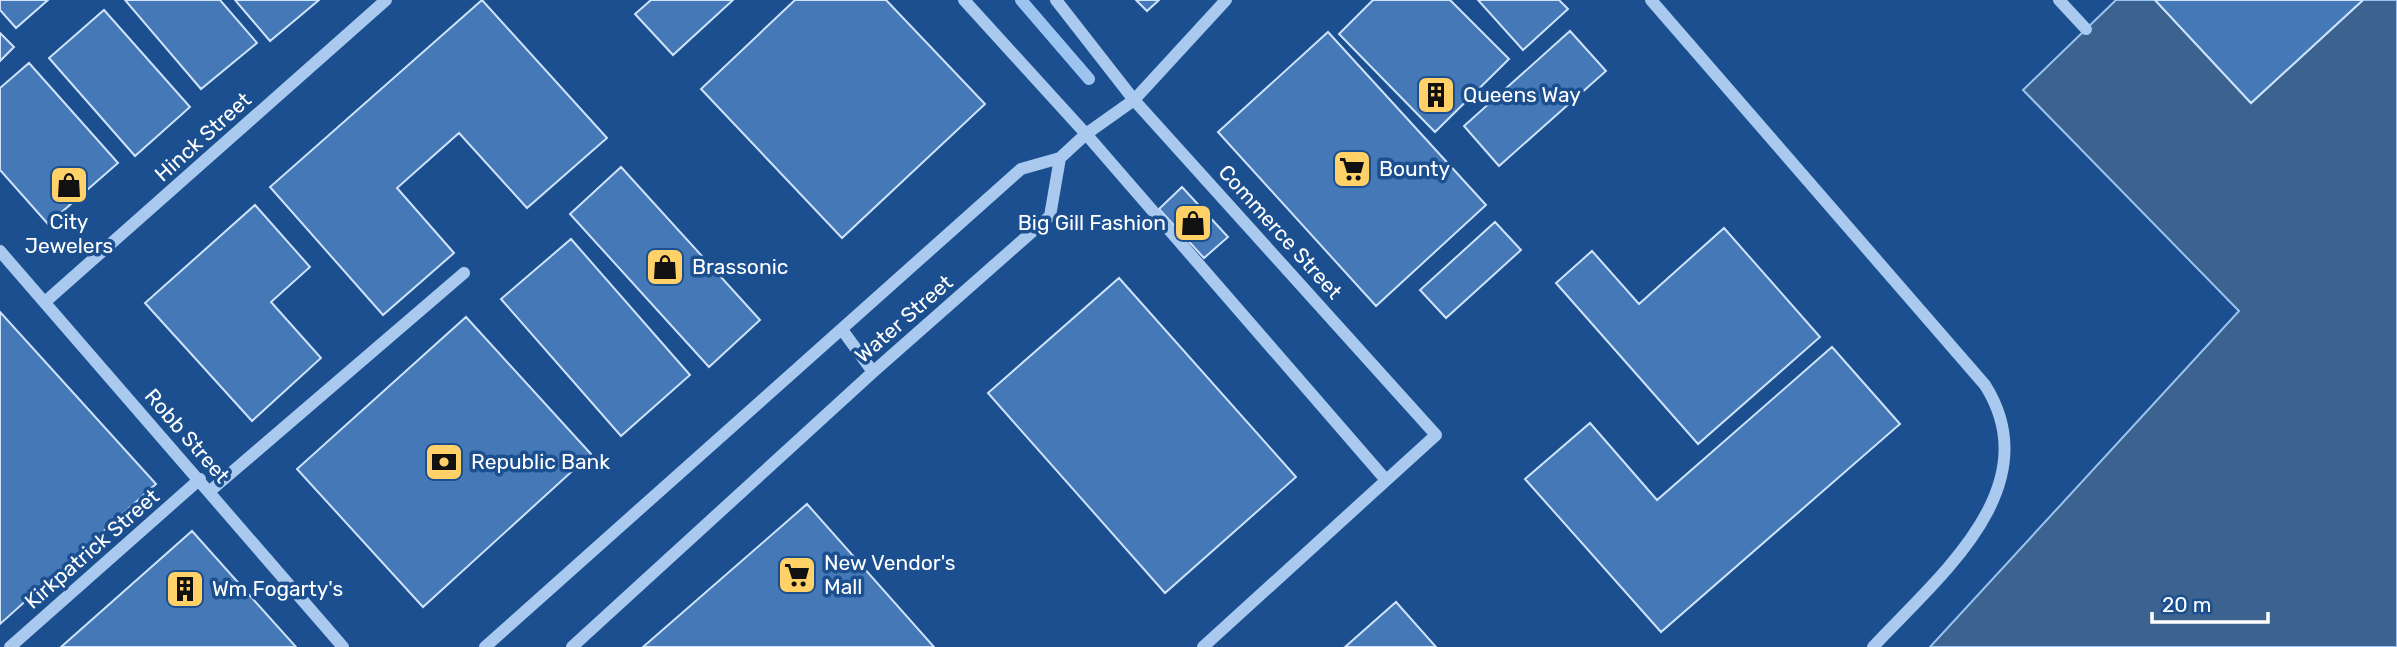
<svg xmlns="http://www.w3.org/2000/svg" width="2397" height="647" viewBox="0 0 2397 647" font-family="Rubik,sans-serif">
<rect width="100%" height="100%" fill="#1b4f8f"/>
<!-- water -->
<path fill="#3c6290" stroke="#9cc4f0" stroke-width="2" d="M 2116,0 L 2155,0 L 2251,103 L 2363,0 L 2397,0 L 2397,647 L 1930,647 L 2239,311 L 2023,90 Z"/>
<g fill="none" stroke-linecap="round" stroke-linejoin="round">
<!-- stream -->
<path stroke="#9cc4f0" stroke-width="12" d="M 1021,0 L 1089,79"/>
</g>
<!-- building -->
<path fill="#4478b7" stroke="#cfe3fa" stroke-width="2" d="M 0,0 L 48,0 L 16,28 L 0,10 Z
M 125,0 L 220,0 L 257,43 L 201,89 Z
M 235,0 L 319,0 L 270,41 Z
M 482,0 L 607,138 L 527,208 L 459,133 L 397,188 L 454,253 L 383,315 L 270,187 Z
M 651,0 L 733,0 L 673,55 L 635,14 Z
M 795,0 L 886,0 L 985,104 L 842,238 L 701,89 Z
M 1136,0 L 1159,0 L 1147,11 Z
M 1373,0 L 1450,0 L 1509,59 L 1435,132 L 1339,34 Z
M 1478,0 L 1559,0 L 1568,9 L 1523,50 Z
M 2155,0 L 2363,0 L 2251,103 Z
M 104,10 L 190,107 L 135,156 L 49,58 Z
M 1570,31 L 1606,71 L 1499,166 L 1464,126 Z
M 1328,32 L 1486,205 L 1376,306 L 1218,132 Z
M 0,33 L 14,47 L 0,61 Z
M 29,63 L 118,163 L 48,224 L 0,170 L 0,88 Z
M 621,167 L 760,320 L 709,367 L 570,214 Z
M 1182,187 L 1228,237 L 1204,258 L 1159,209 Z
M 255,205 L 310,267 L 271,302 L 321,358 L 252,421 L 145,303 Z
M 1495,222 L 1521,250 L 1446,318 L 1420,290 Z
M 1724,228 L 1820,337 L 1698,444 L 1556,283 L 1592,251 L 1639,304 Z
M 571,239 L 690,375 L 621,436 L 501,299 Z
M 1119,278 L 1296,477 L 1165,593 L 988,393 Z
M 0,312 L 156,484 L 0,624 Z
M 466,317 L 591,454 L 423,607 L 297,469 Z
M 1832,347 L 1900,424 L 1661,632 L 1525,479 L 1590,423 L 1657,500 Z
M 807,504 L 934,647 L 643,647 Z
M 192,531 L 296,647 L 61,647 Z
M 1396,602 L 1436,647 L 1345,647 Z"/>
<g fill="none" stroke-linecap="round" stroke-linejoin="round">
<!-- minor -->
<path stroke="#a9c9ee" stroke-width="12" d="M 964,0 L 1086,134 L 1386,480
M 1056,0 L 1134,100 L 1436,435 L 1203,647
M 1651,0 L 1985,385 C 2050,488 1938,577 1873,647
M 2059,0 L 2086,29
M 0,251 L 343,647
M 45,302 L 386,0
M 843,331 L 873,372
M 210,491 L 464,273
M 10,647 L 200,479
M 485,647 L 1021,169 L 1060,158
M 572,647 L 873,372 L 1050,216 L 1060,158 L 1086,134 L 1134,100 L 1226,0"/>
</g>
<!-- icons -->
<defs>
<symbol id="building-square" viewBox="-11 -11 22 22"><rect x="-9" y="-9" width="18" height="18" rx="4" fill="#ffd166" stroke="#1b4f8f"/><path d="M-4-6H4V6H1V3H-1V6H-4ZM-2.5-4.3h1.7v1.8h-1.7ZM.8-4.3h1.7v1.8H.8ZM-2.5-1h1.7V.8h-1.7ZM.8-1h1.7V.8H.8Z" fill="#111"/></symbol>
<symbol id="supermarket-square" viewBox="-11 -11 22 22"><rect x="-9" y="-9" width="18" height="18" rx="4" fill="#ffd166" stroke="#1b4f8f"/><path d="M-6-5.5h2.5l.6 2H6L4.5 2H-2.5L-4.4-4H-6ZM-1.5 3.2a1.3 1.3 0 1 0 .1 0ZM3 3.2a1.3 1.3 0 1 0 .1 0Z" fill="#111"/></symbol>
<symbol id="shop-square" viewBox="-11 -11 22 22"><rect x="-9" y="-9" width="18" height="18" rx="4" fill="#ffd166" stroke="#1b4f8f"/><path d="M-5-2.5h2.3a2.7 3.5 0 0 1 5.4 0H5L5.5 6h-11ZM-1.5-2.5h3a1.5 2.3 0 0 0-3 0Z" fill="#111"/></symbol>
<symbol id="bank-square" viewBox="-11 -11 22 22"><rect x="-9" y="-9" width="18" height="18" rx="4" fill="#ffd166" stroke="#1b4f8f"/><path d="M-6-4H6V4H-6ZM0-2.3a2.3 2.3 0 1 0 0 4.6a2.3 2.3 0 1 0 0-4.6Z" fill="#111"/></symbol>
</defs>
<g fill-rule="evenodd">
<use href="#building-square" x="1414" y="73" width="44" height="44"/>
<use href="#supermarket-square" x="1330" y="147" width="44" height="44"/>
<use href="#shop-square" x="47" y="163" width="44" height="44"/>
<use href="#shop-square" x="1171" y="201" width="44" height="44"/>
<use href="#shop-square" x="643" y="245" width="44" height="44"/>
<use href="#bank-square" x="422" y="440" width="44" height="44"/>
<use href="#supermarket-square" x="775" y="553" width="44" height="44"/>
<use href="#building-square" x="163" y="567" width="44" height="44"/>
</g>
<g text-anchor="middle" stroke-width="7" stroke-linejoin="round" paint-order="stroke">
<!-- poi labels -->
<g font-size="21" fill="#fff" stroke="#1b4f8f" text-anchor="start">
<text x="1463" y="102">Queens Way</text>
<text x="1379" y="176">Bounty</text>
<text x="69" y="229" text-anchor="middle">City<tspan x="69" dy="24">Jewelers</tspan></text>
<text x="1166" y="230" text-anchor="end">Big Gill Fashion</text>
<text x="692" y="274">Brassonic</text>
<text x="471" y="469">Republic Bank</text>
<text x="824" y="570">New Vendor's<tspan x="824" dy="24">Mall</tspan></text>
<text x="212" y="596">Wm Fogarty's</text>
</g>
<!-- street labels -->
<g font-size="21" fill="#fff" stroke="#1b4f8f">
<text transform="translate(203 137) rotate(-42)" y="7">Hinck Street</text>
<text transform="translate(1280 232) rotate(48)" y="7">Commerce Street</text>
<text transform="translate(904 319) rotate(-41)" y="7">Water Street</text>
<text transform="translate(187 436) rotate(49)" y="7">Robb Street</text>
<text transform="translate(92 549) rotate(-41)" y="7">Kirkpatrick Street</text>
</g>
</g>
<!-- scale -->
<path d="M2152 612v10h116v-10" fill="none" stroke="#ffffff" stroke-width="3.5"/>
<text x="2162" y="612" font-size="21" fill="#ffffff" stroke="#1b4f8f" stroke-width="5" paint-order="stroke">20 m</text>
</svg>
